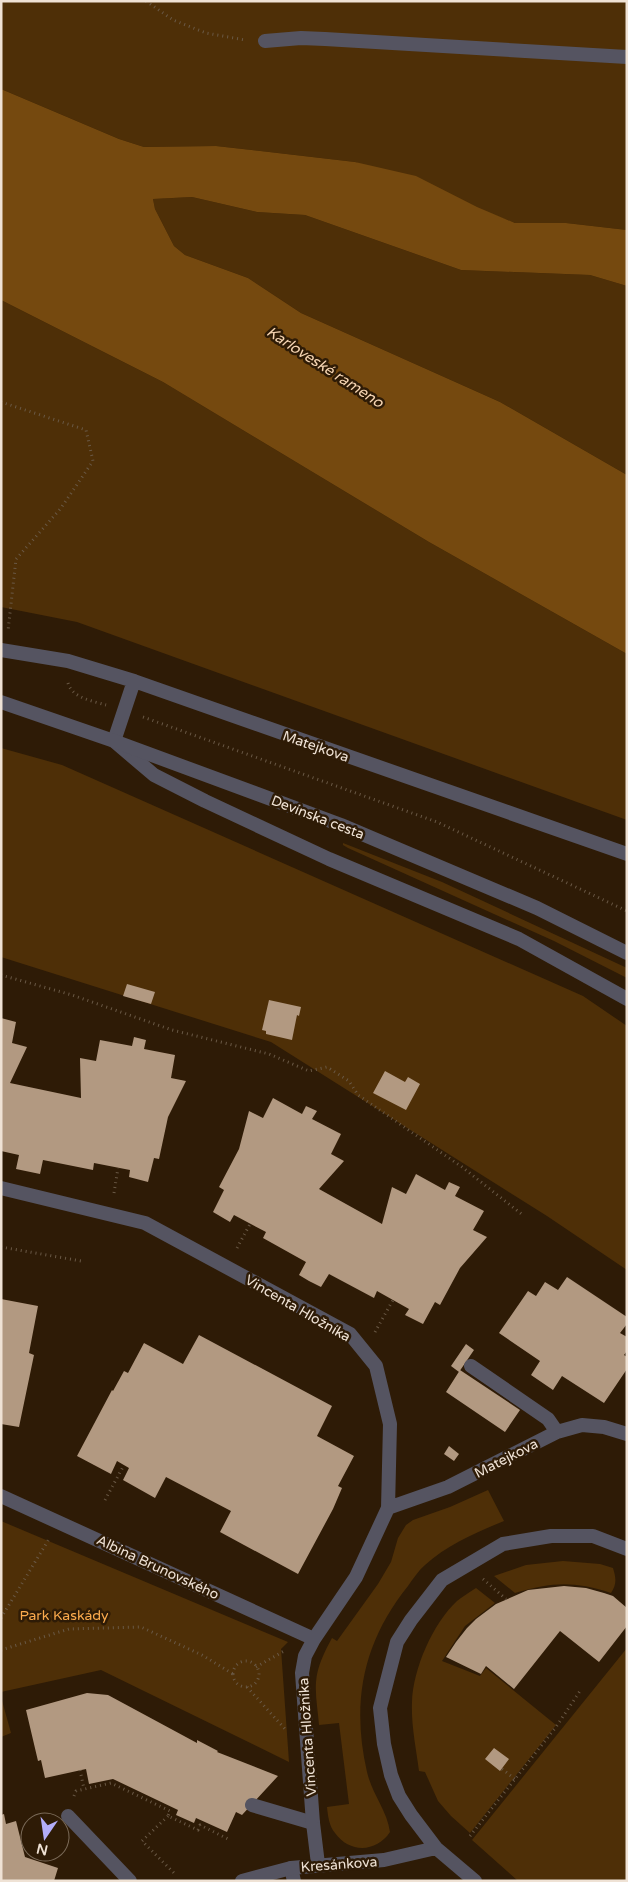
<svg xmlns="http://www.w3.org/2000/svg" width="628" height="1882" viewBox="0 0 628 1882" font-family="'Varela Round',sans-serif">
<rect width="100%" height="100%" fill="#2e1b06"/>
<!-- green -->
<path fill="#4e2f07" d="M 1,1 L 627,1 L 627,230 L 566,223 L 515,223 L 355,162 L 216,146 L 144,147 L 119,139 L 1,89 Z
M 192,197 L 257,212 L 305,215 L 461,270 L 590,275 L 627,286 L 627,475 L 500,402 L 301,313 L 248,278 L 185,255 L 174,246 L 155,209 L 153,199 Z
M 1,300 L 163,382 L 429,542 L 627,654 L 627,820 L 77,622 L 1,607 Z
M 1,748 L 62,765 L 583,996 L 627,1026 L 627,1270 L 547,1216 L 271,1042 L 1,957 Z
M 343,843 L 442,882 L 627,968 L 627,978 L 554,941 L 348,848 L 343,845 Z
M 488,1490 L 504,1521 C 477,1532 447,1545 425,1565 C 418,1571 413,1579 408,1586 C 363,1642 351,1702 367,1772 C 372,1794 387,1810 390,1832 C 377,1852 350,1854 335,1833 C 329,1826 328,1816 327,1807 L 349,1804 L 339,1723 L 319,1725 C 318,1711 315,1696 316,1682 C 317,1666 325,1651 332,1638 L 337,1641 L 378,1584 L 391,1562 L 398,1538 L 406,1525 L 413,1520 L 450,1507 Z
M 1,1521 L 288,1642 L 281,1649 L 289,1762 L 101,1670 L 1,1692 Z
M 563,1561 L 600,1564 L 613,1568 C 616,1578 617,1584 611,1593 C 573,1581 553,1582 515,1593 L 494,1576 L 526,1565 Z
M 476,1588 L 495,1603 L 465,1626 L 442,1661 L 480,1676 L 486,1668 L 556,1725 L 470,1833 L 451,1816 L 438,1801 L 425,1772 L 419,1771 C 416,1748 411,1725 412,1702 C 413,1669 433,1623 457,1601 C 463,1596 470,1592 476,1588 Z
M 627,1648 L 627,1881 L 518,1881 L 472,1840 Z
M 1,1697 L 11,1733 L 1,1737 Z"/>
<!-- water -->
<path fill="#75490f" d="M 1,89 L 119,139 L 144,147 L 216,146 L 355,162 L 416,176 L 477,207 L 515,223 L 566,223 L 627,230 L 627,286 L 590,275 L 461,270 L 305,215 L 257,212 L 192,197 L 153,199 L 155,209 L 174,246 L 185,255 L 248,278 L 301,313 L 500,402 L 627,475 L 627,654 L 429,542 L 163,382 L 1,300 Z"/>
<!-- building -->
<path fill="#b29981" d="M 127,984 L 155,992 L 151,1004 L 123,996 Z
M 269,1000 L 301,1007 L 299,1016 L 297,1015 L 292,1040 L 266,1034 L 266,1031 L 262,1030 Z
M 1,1018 L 16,1022 L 12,1043 L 27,1047 L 10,1083 L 81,1098 L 80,1058 L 96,1061 L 100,1040 L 132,1046 L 134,1037 L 146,1040 L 144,1049 L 175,1055 L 171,1078 L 186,1081 L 168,1117 L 159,1159 L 154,1158 L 148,1182 L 129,1177 L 130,1170 L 94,1163 L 93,1170 L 43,1160 L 40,1174 L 16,1169 L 19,1155 L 1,1151 Z
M 385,1071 L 405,1082 L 408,1077 L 420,1084 L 406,1110 L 373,1093 Z
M 273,1098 L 302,1114 L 306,1106 L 317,1111 L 312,1119 L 341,1134 L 331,1154 L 344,1161 L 319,1189 L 382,1224 L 392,1187 L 406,1194 L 416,1174 L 445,1190 L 449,1182 L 460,1187 L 455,1196 L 484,1211 L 473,1230 L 487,1237 L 460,1268 L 440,1305 L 435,1302 L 423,1324 L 405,1315 L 409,1309 L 377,1291 L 374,1298 L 329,1274 L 321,1287 L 309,1281 L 299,1275 L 306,1262 L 263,1238 L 266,1232 L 234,1215 L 230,1222 L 213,1212 L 224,1190 L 219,1187 L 239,1149 L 249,1111 L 263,1118 Z
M 567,1277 L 627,1317 L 627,1324 L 620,1333 L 627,1337 L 627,1351 L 624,1355 L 627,1357 L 627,1369 L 604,1403 L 562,1376 L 553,1390 L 531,1375 L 540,1361 L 499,1333 L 528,1291 L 536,1296 L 545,1282 L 558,1290 Z
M 1,1299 L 38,1306 L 29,1353 L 34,1355 L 19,1427 L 1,1424 Z
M 199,1335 L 332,1406 L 317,1436 L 354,1456 L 338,1486 L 342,1488 L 333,1509 L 298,1574 L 220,1532 L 231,1511 L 166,1477 L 155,1498 L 123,1480 L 129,1468 L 117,1461 L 111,1474 L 77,1456 L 112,1390 L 113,1391 L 124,1371 L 128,1373 L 144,1343 L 183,1364 Z
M 466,1344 L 474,1350 L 459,1372 L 451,1366 Z
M 460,1370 L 520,1410 L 505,1432 L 446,1392 Z
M 449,1446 L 459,1454 L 454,1461 L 444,1454 Z
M 564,1586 L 586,1588 L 604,1593 L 613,1596 L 627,1608 L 627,1626 L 599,1662 L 560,1631 L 514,1689 L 486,1666 L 481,1674 L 446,1657 L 456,1642 L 467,1628 L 476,1619 L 496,1604 L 528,1590 Z
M 87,1693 L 108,1695 L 197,1743 L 197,1740 L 218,1751 L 217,1752 L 278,1776 L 242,1815 L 236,1812 L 227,1832 L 196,1818 L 194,1823 L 176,1815 L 178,1810 L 113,1779 L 89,1784 L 86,1769 L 45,1778 L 41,1760 L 38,1761 L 26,1710 Z
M 494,1748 L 509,1759 L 500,1771 L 485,1759 Z
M 4,1814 L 6,1824 L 16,1821 L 25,1857 L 58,1868 L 54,1881 L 1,1881 L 1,1815 Z"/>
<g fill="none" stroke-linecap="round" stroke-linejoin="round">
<!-- path -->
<path stroke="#6a5946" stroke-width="3" stroke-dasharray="1 4" stroke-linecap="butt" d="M 146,1 L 173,20 L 206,33 L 245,40
M 1,402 L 86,430 L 93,461 L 61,508 L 16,559 L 8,631
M 68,683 C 72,698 93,701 106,705
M 143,717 L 437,822 L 627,911
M 1,975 L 72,995 L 172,1030 L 269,1054 L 309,1071 L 327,1067 L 349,1081 L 358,1095 L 462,1167 L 524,1216
M 114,1193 L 118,1168
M 1,1247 L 81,1261
M 237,1248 L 250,1224
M 375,1332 L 393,1300
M 105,1500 L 124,1465
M 483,1579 L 506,1599
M 1,1618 L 49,1539
M 1,1650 L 69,1629 L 141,1627 L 202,1655 L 233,1674
M233 1674a13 13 0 1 1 26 0a13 13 0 1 1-26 0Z
M 256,1667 L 284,1651
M 247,1687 L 285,1729
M 502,1769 L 515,1779
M 80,1770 L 84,1789
M 74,1796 L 76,1791 L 111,1783 L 170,1811 L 168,1816 L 198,1830 L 200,1825 L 230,1840
M 168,1816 L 142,1841 L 174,1873
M 470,1836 L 556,1727 L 580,1691"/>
<!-- service -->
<path stroke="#555461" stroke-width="14" d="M 265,41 L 301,38 L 325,39 L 627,57
M 252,1805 L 313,1823
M 68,1816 L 130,1881
M 291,1868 L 294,1881"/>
<!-- minor -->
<path stroke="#555461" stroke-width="14" d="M 1,650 L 68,661 L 134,681 L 627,854
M 134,681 L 114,741 L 154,775 L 205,801 L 329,859 L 519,939 L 627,999
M 1,1188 L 145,1223 L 350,1334 L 376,1366 L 390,1424 L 388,1508 L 356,1577 L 314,1639 L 305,1656 L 302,1673 L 313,1823 L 318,1864
M 471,1366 L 548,1419 L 557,1432
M 1,1496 L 314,1639
M 388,1508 L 448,1487 L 557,1432 L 582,1425 L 604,1427 L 627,1434
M 242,1881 L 291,1868 L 384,1860 L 436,1848
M 475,1881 L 436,1848 L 411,1815 L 399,1796 L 391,1775 L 384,1744 L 380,1708 L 397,1642 L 411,1620 L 442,1580 L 503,1544 L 551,1536 L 593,1536 L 627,1549"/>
<!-- tertiary -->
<path stroke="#555461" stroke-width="14" d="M 1,702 L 114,741 L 341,825 L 537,908 L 627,953"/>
</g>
<g text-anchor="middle" stroke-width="5" stroke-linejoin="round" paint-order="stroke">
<!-- street labels -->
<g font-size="14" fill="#efe2d5" stroke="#2e1b06">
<text transform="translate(316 746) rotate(19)" y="5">Matejkova</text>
<text transform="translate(318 817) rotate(21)" y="5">Devínska cesta</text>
<text transform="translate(298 1308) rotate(30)" y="5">Vincenta Hložníka</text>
<text transform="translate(506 1458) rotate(-27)" y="5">Matejkova</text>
<text transform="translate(158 1567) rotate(25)" y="5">Albína Brunovského</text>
<text transform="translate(307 1737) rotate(-94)" y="5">Vincenta Hložníka</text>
<text transform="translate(339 1864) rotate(-4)" y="5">Kresánkova</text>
</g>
<!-- park labels -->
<g font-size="14" fill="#fcab4d" stroke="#2e1b06">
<text x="64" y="1620">Park Kaskády</text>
</g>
<!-- water labels -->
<g font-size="15" font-style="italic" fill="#f5d4b2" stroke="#2e1b06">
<text transform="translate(325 367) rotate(33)" y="5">Karloveské rameno</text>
</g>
</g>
<!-- border -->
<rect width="628" height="1882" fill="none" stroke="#efe2d5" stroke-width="5"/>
<!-- north arrow -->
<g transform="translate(45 1837) rotate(193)"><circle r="24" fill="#2e1b06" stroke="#7b6b59"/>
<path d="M0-4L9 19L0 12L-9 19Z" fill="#b3adf9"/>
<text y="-8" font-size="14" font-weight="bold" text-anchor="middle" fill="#efe2d5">N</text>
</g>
</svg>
